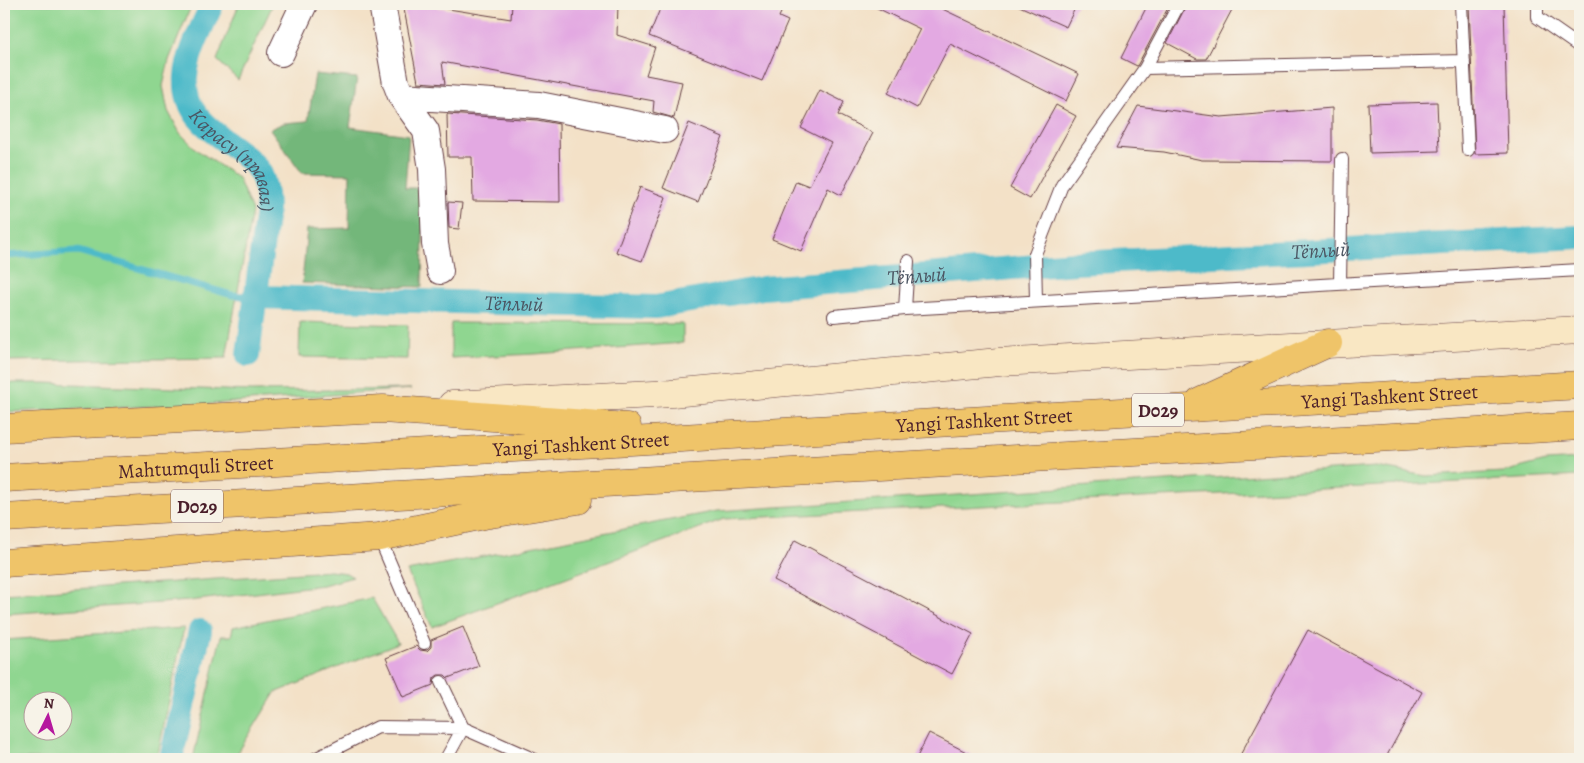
<svg xmlns="http://www.w3.org/2000/svg" width="1584" height="763" viewBox="0 0 1584 763" font-family="Alegreya,serif">
<rect width="100%" height="100%" fill="#f7f3e8"/>
<filter id="ink" filterUnits="userSpaceOnUse"><feTurbulence type="fractalNoise" baseFrequency=".02" numOctaves="2"/><feDisplacementMap in="SourceGraphic" scale="10" xChannelSelector="R" yChannelSelector="G"/><feConvolveMatrix kernelMatrix="1 2 1 2 8 2 1 2 1" color-interpolation-filters="sRGB"/></filter>
<filter id="wash" filterUnits="userSpaceOnUse"><feTurbulence type="fractalNoise" baseFrequency=".0096" numOctaves="4" result="noise"/><feDisplacementMap in="SourceGraphic" scale="20" xChannelSelector="R" yChannelSelector="G"/><feGaussianBlur stdDeviation="1.12" result="paint"/><feColorMatrix in="noise" values="0 0 0 0 0 0 0 0 0 0 0 0 0 0 0 0 0 1.4 0 .05"/><feComposite in="paint" operator="in"/></filter>
<g filter="url(#wash)">
<rect width="100%" height="100%" fill="#f3e1c7"/>
<!-- green -->
<path fill="#8fd690" stroke="#6c7a5e" fill-rule="evenodd" d="M 4,4 L 192,4 L 169,60 L 163,86 L 168,111 L 180,133 L 197,150 L 238,178 L 252,211 L 226,358 L 4,361 Z
M 239,4 L 273,4 L 238,80 L 217,60 Z
M 300,322 L 408,325 L 407,359 L 299,357 Z
M 451,323 L 683,324 L 683,343 L 535,354 L 451,358 Z
M 4,383 L 46,383 L 252,391 L 411,389 L 210,404 L 4,412 Z
M 1580,459 L 1580,476 L 724,519 L 432,627 L 407,571 L 717,511 L 1376,467 L 1426,476 L 1504,472 L 1546,461 Z
M 330,571 L 346,573 L 353,577 L 323,585 L 189,601 L 4,614 L 4,594 Z
M 372,598 L 398,643 L 275,693 L 234,759 L 193,759 L 221,636 L 231,636 L 233,627 Z
M 184,628 L 157,759 L 4,759 L 4,640 ZM 32,700 L 62,700 L 62,730 L 32,730 Z"/>
<!-- forest -->
<path fill="#73b77a" stroke="#5e6b52" d="M 315,74 L 357,78 L 350,127 L 409,135 L 405,188 L 424,188 L 422,287 L 302,283 L 307,229 L 349,228 L 350,174 L 302,173 L 270,129 L 284,123 L 308,121 Z"/>
<g fill="none" stroke-linecap="round" stroke-linejoin="round">
<!-- stream -->
<path stroke="#4ebac9" stroke-width="7" d="M 4,256 L 78,251 L 232,295 L 254,297"/>
<!-- canal -->
<g stroke="#4ebac9" stroke-width="24">
<path id="s1" d="M 212,4 C 203,26 188,52 186,76 C 183,117 213,131 241,153 C 248,158 255,165 260,172 C 266,184 267,197 267,210 L 248,355"/>
<path id="s2" d="M 254,297 L 656,307 L 763,288 L 1076,263 L 1580,237"/>
<path d="M 171,759 L 200,631"/>
</g>
</g>
<g id="blocks">
<!-- building -->
<path fill="#e3a9e2" d="M 403,4 L 436,4 L 436,7 L 511,19 L 512,4 L 618,4 L 617,35 L 655,47 L 646,75 L 682,82 L 674,118 L 653,112 L 654,101 L 442,62 L 445,84 L 418,82 Z
M 662,4 L 785,4 L 779,17 L 788,21 L 762,81 L 649,36 Z
M 869,4 L 932,4 L 1079,74 L 1066,101 L 950,44 L 917,108 L 888,93 L 920,29 Z
M 1015,4 L 1077,4 L 1066,27 Z
M 1148,4 L 1170,4 L 1137,66 L 1121,58 Z
M 1187,4 L 1235,4 L 1206,59 L 1197,59 L 1167,43 Z
M 1469,4 L 1504,4 L 1508,153 L 1475,154 Z
M 820,90 L 844,102 L 838,115 L 873,133 L 841,195 L 828,188 L 801,251 L 772,239 L 796,181 L 809,186 L 831,143 L 801,128 Z
M 1437,102 L 1439,151 L 1370,153 L 1368,104 Z
M 1056,105 L 1076,116 L 1030,199 L 1010,188 Z
M 1138,106 L 1221,117 L 1332,108 L 1332,161 L 1202,160 L 1164,152 L 1116,148 Z
M 447,114 L 537,120 L 559,124 L 560,202 L 473,201 L 472,157 L 448,157 Z
M 689,123 L 723,137 L 698,202 L 663,188 Z
M 640,187 L 666,197 L 642,261 L 616,252 Z
M 448,202 L 462,203 L 459,229 L 449,228 Z
M 795,540 L 973,634 L 952,674 L 774,580 Z
M 463,627 L 479,666 L 448,678 L 445,675 L 438,675 L 434,678 L 433,685 L 403,697 L 386,658 L 416,646 L 420,650 L 427,651 L 431,647 L 431,640 Z
M 1308,630 L 1422,692 L 1385,759 L 1238,759 Z
M 929,733 L 980,759 L 916,759 Z"/>
</g>
</g>
<g filter="url(#ink)">
<use href="#blocks" fill-opacity="0" stroke="#633c42" stroke-width="1"/>
<g fill="none" stroke-linecap="round" stroke-linejoin="round">
<defs>
<path id="service" d="M 1461,4 L 1468,150
M 1537,4 L 1537,17 L 1580,47
M 1145,68 L 1464,61
M 1340,284 L 1342,159
M 1036,301 L 1035,254 L 1062,185 L 1145,68 L 1179,4
M 905,309 L 908,261
M 834,316 L 905,309 L 1580,270
M 379,537 L 424,643
M 441,682 L 463,728 L 533,759
M 315,759 L 378,727 L 463,728 L 446,759"/>
<path id="minor" d="M 382,4 L 396,83 L 401,96 L 426,131 L 432,169 L 435,244 L 440,271
M 281,53 L 304,4
M 401,96 L 539,105 L 665,130"/>
<path id="secondary" d="M 452,405 L 672,393 L 999,362 L 1580,330"/>
<g id="trunk">
<path d="M 1200,402 L 1328,343"/>
<path d="M 4,428 L 383,409 L 627,427"/>
<path id="s3" d="M 4,478 L 1580,385"/>
<path d="M 4,518 L 1580,426"/>
<path d="M 4,563 L 379,537 L 484,515 L 578,500"/>
</g>
</defs>
<!-- service casing -->
<use href="#service" stroke="#633c42" stroke-width="14"/>
<!-- minor casing -->
<use href="#minor" stroke="#633c42" stroke-width="28"/>
<!-- secondary casing -->
<use href="#secondary" stroke="#633c42" stroke-width="29"/>
<!-- trunk casing -->
<use href="#trunk" stroke="#633c42" stroke-width="29"/>
<!-- service -->
<use href="#service" stroke="#fff" stroke-width="12"/>
<!-- minor -->
<use href="#minor" stroke="#fff" stroke-width="26"/>
<!-- secondary -->
<use href="#secondary" stroke="#f9e7c3" stroke-width="28"/>
<!-- trunk -->
<use href="#trunk" stroke="#efc469" stroke-width="28"/>
</g>
</g>
<g text-anchor="middle" stroke-width="4" stroke-linejoin="round" paint-order="stroke">
<!-- shield labels -->
<g fill="#f7f3e8" stroke="#7e5f64" stroke-width="1">
<rect x="1132" y="393.5" width="52" height="33" rx="4"/>
<rect x="171" y="489.5" width="52" height="33" rx="4"/>
</g>
<g font-size="19" font-weight="bold" fill="#4a1f2b">
<text x="1158" y="417">D029</text>
<text x="197" y="513">D029</text>
</g>
<!-- street labels -->
<g font-size="20" fill="#4a1f2b" stroke="#f7f3e8">
<text dy="7" stroke="none"><textPath href="#s3" startOffset="1388">Yangi Tashkent Street</textPath></text>
<text dy="7" stroke="none"><textPath href="#s3" startOffset="982">Yangi Tashkent Street</textPath></text>
<text dy="7" stroke="none"><textPath href="#s3" startOffset="578">Yangi Tashkent Street</textPath></text>
<text dy="7" stroke="none"><textPath href="#s3" startOffset="192">Mahtumquli Street</textPath></text>
</g>
<!-- water labels -->
<g font-size="21" font-style="italic" fill="#4b5562" stroke="#f7f3e8">
<text dy="7" stroke="none"><textPath href="#s1" startOffset="179">Карасу (правая)</textPath></text>
<text dy="7" stroke="none"><textPath href="#s2" startOffset="1070">Тёплый</textPath></text>
<text dy="7" stroke="none"><textPath href="#s2" startOffset="665">Тёплый</textPath></text>
<text dy="7" stroke="none"><textPath href="#s2" startOffset="260">Тёплый</textPath></text>
</g>
</g>
<!-- margin -->
<rect width="1584" height="763" fill="none" stroke="#f7f3e8" stroke-width="20"/>
<!-- north arrow -->
<g transform="translate(48 716) rotate(5)"><circle r="24" fill="#f7f3e8" stroke="#b29e9c"/>
<path d="M0-4L9 19L0 12L-9 19Z" fill="#b5179e"/>
<text y="-8" font-size="14" font-weight="bold" text-anchor="middle" fill="#4a1f2b">N</text>
</g>
</svg>
